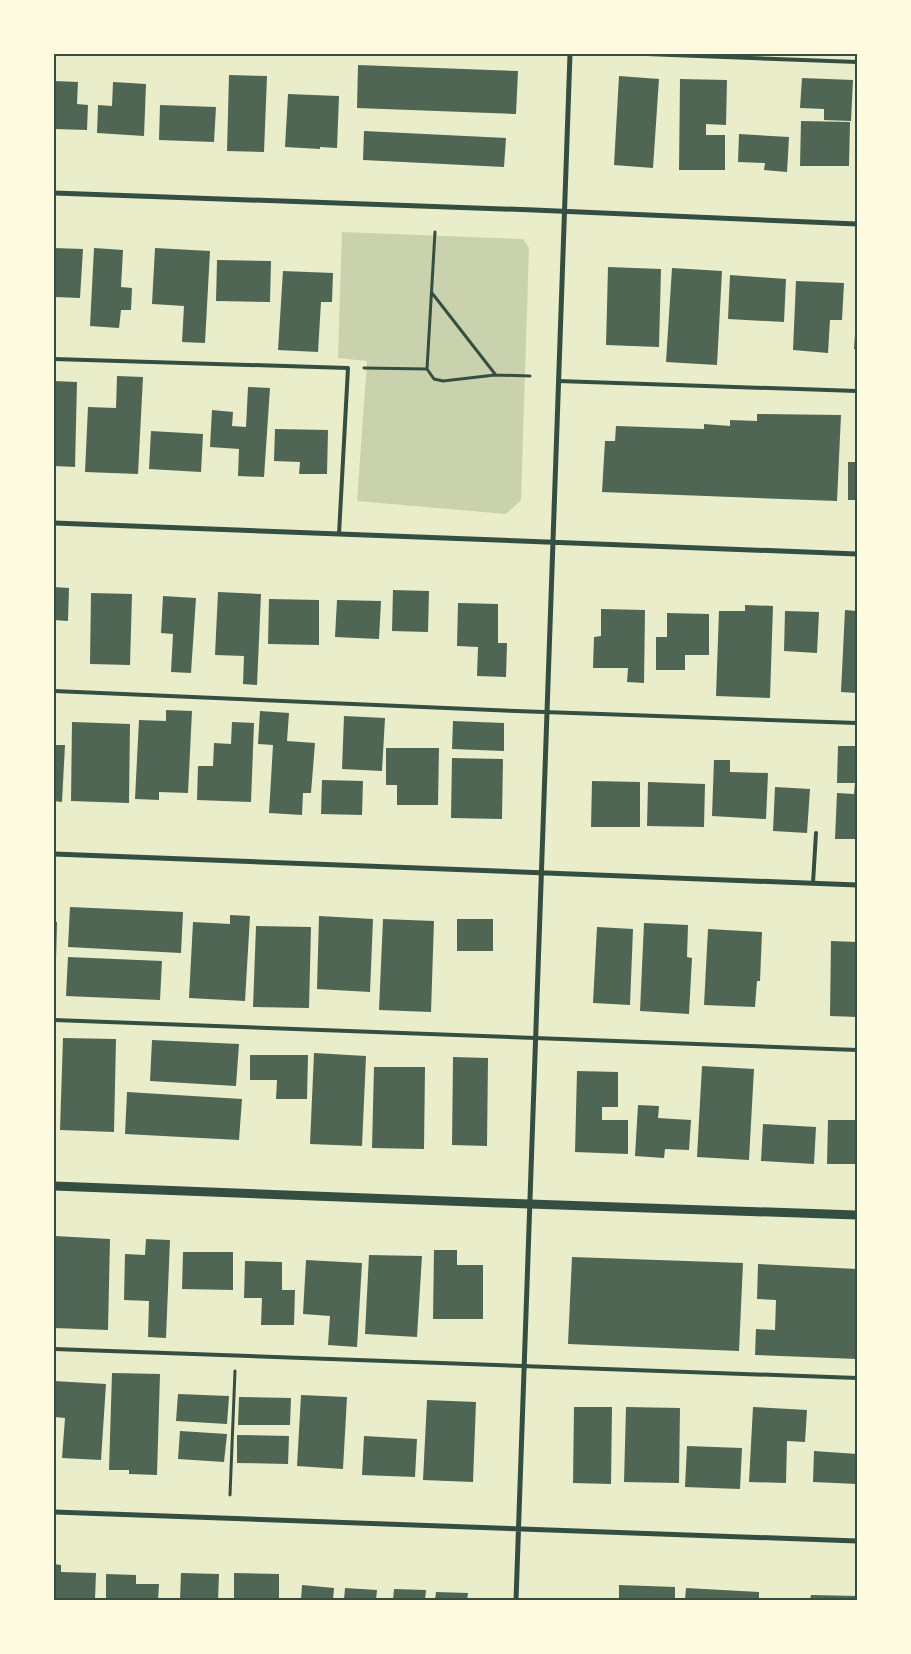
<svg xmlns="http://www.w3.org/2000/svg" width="911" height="1654" viewBox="0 0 911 1654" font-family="'Fira Sans Condensed',sans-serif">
<rect width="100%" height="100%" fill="#e9edc9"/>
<!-- green -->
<path fill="#cad2ad" d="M 342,232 L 523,239 L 529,248 L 521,500 L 506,514 L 357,501 L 367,361 L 338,358 Z"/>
<!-- building -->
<path fill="#4f6655" d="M 358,65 L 518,71 L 516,114 L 357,108 Z
M 229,75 L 267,76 L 264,152 L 227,151 Z
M 619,76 L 659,79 L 653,168 L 614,165 Z
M 802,78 L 853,80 L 851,121 L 824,120 L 824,109 L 800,108 Z
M 680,79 L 727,80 L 726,125 L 706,124 L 706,135 L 725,135 L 725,170 L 679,170 Z
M 54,81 L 78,82 L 77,104 L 88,105 L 87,130 L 54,129 Z
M 113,82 L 146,84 L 144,136 L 97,133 L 98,105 L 112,106 Z
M 288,94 L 339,96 L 337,148 L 320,147 L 320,149 L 285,147 Z
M 160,105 L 216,107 L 214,142 L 159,140 Z
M 801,121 L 850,122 L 849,166 L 800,166 Z
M 364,131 L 506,138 L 504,167 L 363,160 Z
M 739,134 L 789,137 L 787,172 L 764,170 L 765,163 L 738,162 Z
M 54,248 L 83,249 L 80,298 L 54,297 Z
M 94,248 L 123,250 L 121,287 L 132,288 L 131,310 L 121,310 L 119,328 L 90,326 Z
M 155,248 L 210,251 L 205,343 L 182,342 L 184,306 L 152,304 Z
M 217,260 L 271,261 L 270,302 L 216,301 Z
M 608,267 L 661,269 L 659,347 L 606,345 Z
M 672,268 L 722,271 L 717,365 L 666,362 Z
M 283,271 L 333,273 L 332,302 L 321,302 L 318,352 L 278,350 Z
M 730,275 L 786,279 L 784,322 L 728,319 Z
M 796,281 L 844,283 L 842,320 L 830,320 L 828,353 L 793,350 Z
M 856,320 L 857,320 L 857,350 L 854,349 Z
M 117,376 L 143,377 L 138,474 L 85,472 L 88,407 L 116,408 Z
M 54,381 L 77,382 L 75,467 L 54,466 Z
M 248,387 L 270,388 L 264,477 L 238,476 L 239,449 L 210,447 L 212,410 L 233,412 L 232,426 L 246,427 Z
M 757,414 L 841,415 L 837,501 L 602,492 L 605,441 L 615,441 L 616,426 L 704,429 L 704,424 L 730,426 L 730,420 L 757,421 Z
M 275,429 L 328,430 L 327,474 L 299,474 L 300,462 L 274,461 Z
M 151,431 L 203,434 L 201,472 L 149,469 Z
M 848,462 L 857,462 L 857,500 L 848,500 Z
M 54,587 L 69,588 L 68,621 L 54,620 Z
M 393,590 L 429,591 L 428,632 L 392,631 Z
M 218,592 L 261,594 L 257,685 L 243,684 L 244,656 L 215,655 Z
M 91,593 L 132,594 L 130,665 L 90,664 Z
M 163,596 L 196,598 L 191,673 L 171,672 L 173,634 L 161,633 Z
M 269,599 L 319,600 L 319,645 L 268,644 Z
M 337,600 L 381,601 L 379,639 L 335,637 Z
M 458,603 L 498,604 L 498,643 L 507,643 L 506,677 L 477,676 L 478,647 L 457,646 Z
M 745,605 L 773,606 L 770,698 L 716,696 L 719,611 L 745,611 Z
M 601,609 L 645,610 L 644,683 L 627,682 L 628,668 L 593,668 L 594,637 L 601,636 Z
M 845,610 L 857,611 L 857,693 L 841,692 Z
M 785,611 L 819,612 L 817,653 L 784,651 Z
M 667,613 L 709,614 L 709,655 L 685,655 L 685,670 L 656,670 L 656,637 L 667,637 Z
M 166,710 L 192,711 L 188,793 L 159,792 L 159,800 L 135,799 L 139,720 L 166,721 Z
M 260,711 L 289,713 L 287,741 L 315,743 L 311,793 L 303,793 L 302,815 L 269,813 L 273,745 L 258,744 Z
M 344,716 L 385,718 L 382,771 L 342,769 Z
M 453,721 L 504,723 L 504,751 L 452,749 Z
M 72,722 L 130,724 L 129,803 L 71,801 Z
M 232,722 L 254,723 L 251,802 L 197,800 L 198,766 L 213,766 L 214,743 L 231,744 Z
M 54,745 L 65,745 L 62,802 L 54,801 Z
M 838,746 L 857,746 L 857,839 L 835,839 L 837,793 L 854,794 L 855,783 L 837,783 Z
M 386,748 L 439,748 L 438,805 L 397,805 L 397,785 L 386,785 Z
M 452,758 L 503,759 L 502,819 L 451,818 Z
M 714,760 L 730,760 L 730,772 L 768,773 L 766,819 L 712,816 Z
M 322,780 L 363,781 L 362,815 L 321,814 Z
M 592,781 L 640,782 L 640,827 L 591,827 Z
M 648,782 L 705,784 L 704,827 L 647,826 Z
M 775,787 L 810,789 L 807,833 L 773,831 Z
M 70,907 L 183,912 L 181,953 L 68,947 Z
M 230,915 L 250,916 L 245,1001 L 189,998 L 193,922 L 230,924 Z
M 319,916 L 373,919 L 370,992 L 317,989 Z
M 383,919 L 434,921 L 431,1012 L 379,1010 Z
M 457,919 L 493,919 L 493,951 L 457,951 Z
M 54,922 L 57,922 L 56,961 L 54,961 Z
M 644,923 L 688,925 L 687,957 L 692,958 L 689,1014 L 640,1011 Z
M 256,926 L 311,927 L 309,1008 L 253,1007 Z
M 597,927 L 633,929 L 630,1005 L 593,1003 Z
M 708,929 L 762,932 L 760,981 L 757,981 L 755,1007 L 704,1005 Z
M 831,941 L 857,942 L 857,1017 L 830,1016 Z
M 68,957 L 162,961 L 160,1000 L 66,996 Z
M 63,1038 L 116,1039 L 114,1132 L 60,1130 Z
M 152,1040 L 239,1044 L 236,1086 L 150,1081 Z
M 314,1053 L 366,1056 L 362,1146 L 310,1144 Z
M 250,1055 L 308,1055 L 307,1099 L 276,1099 L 277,1080 L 250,1080 Z
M 453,1057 L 488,1058 L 487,1146 L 452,1145 Z
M 702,1066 L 754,1069 L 749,1160 L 697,1157 Z
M 374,1067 L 425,1067 L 424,1149 L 372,1148 Z
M 577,1071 L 618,1072 L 618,1107 L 602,1107 L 602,1120 L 628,1120 L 628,1154 L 575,1152 Z
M 127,1092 L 242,1099 L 239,1140 L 125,1134 Z
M 638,1105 L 659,1106 L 658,1118 L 691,1120 L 689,1150 L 665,1149 L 664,1158 L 635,1156 Z
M 828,1120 L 857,1120 L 857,1164 L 827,1164 Z
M 763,1124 L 816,1127 L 814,1164 L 761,1161 Z
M 55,1236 L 110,1239 L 108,1330 L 54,1328 Z
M 146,1239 L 170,1240 L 166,1338 L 148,1337 L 149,1301 L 124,1300 L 125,1254 L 145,1255 Z
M 434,1250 L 457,1250 L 457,1265 L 483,1265 L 483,1319 L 433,1319 Z
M 183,1252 L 233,1252 L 233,1290 L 182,1289 Z
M 369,1255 L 422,1256 L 417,1337 L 365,1334 Z
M 572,1257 L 743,1263 L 739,1351 L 568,1344 Z
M 306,1260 L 362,1263 L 357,1347 L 328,1345 L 330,1316 L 303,1314 Z
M 245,1261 L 282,1262 L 282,1290 L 295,1290 L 294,1325 L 261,1325 L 262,1298 L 244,1298 Z
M 758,1264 L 857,1269 L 856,1333 L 857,1333 L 857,1359 L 755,1355 L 756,1329 L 775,1330 L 776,1300 L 757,1299 Z
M 112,1373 L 160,1374 L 157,1475 L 129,1474 L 129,1470 L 109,1470 Z
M 54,1381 L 106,1384 L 101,1460 L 62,1458 L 65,1418 L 54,1417 Z
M 178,1394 L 229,1396 L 227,1424 L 176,1421 Z
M 301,1395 L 347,1397 L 343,1469 L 297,1466 Z
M 239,1397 L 291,1398 L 290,1425 L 238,1425 Z
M 427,1400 L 476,1402 L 473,1482 L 423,1480 Z
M 574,1407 L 612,1407 L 611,1484 L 573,1483 Z
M 626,1407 L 680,1408 L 679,1483 L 624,1482 Z
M 753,1407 L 807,1410 L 805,1442 L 787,1441 L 786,1483 L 749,1482 Z
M 180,1431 L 227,1434 L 224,1462 L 178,1459 Z
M 237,1435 L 289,1436 L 288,1464 L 237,1463 Z
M 364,1436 L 417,1439 L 415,1477 L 362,1475 Z
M 687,1446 L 742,1448 L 740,1489 L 685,1487 Z
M 814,1451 L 857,1454 L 857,1484 L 813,1482 Z
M 54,1564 L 61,1565 L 61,1572 L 96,1573 L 95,1600 L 54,1600 Z
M 181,1573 L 219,1574 L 218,1600 L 180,1600 Z
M 234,1573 L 279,1574 L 279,1600 L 234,1600 Z
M 106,1574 L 136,1575 L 136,1584 L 159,1584 L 158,1600 L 106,1600 Z
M 302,1585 L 334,1588 L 333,1600 L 301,1600 Z
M 619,1585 L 675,1587 L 675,1600 L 619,1600 Z
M 345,1588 L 377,1590 L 376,1600 L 344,1600 Z
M 686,1588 L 759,1592 L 759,1600 L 685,1600 Z
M 394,1589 L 426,1590 L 425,1600 L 393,1600 Z
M 436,1592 L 468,1593 L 467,1600 L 435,1600 Z
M 811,1595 L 857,1596 L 857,1600 L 810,1600 Z"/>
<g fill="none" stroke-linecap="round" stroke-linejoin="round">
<!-- path -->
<path stroke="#344e41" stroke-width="3" d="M 432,293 L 495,374
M 364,368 L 427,369 L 434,379 L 443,381 L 495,375 L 530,376
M 427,369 L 435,232
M 230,1495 L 235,1371"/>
<!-- service -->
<path stroke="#344e41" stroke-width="4" d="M 646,54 L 857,62
M 54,359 L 348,368 L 339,534
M 558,381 L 857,391
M 54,691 L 516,711 L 857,723
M 813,883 L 816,833
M 54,1020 L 857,1050
M 54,1349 L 857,1378"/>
<!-- minor -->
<path stroke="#344e41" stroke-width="5" d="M 54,193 L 534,210 L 857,224
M 54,523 L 857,554
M 54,854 L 857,885
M 54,1512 L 857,1541
M 516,1600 L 570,54"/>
<!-- tertiary -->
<path stroke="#344e41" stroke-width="9" d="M 54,1186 L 499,1203 L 857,1215"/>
</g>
<!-- border -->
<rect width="911" height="1654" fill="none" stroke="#fefae0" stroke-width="110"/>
<rect x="55" y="55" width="801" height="1544" fill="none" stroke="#344e41" stroke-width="2"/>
</svg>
